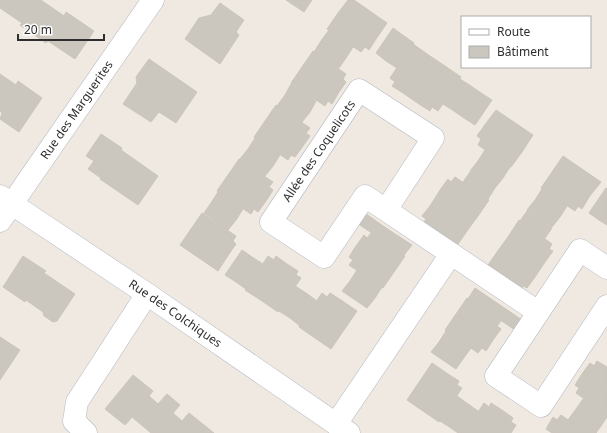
<svg xmlns="http://www.w3.org/2000/svg" width="607" height="433" viewBox="0 0 607 433" font-family="'Noto Sans',sans-serif">
<rect width="100%" height="100%" fill="#efe9e1"/>
<!-- building -->
<path fill="#cbc7bf" stroke="#cbc5ba" d="M 0,0 L 41,0 L 64,16 L 66,12 L 94,31 L 75,59 L 48,41 L 46,43 L 20,25 L 22,23 L 0,8 Z
M 286,0 L 312,0 L 304,12 Z
M 348,0 L 354,0 L 387,23 L 376,39 L 338,13 Z
M 220,3 L 244,20 L 236,32 L 239,35 L 220,64 L 185,39 L 199,18 L 211,15 Z
M 338,13 L 376,39 L 369,50 L 365,47 L 361,52 L 327,29 Z
M 393,28 L 404,36 L 386,61 L 376,53 Z
M 329,30 L 353,47 L 346,58 L 321,41 Z
M 404,36 L 414,43 L 397,68 L 386,61 Z
M 321,41 L 346,58 L 339,68 L 314,52 Z
M 413,44 L 430,56 L 403,93 L 392,86 L 395,82 L 390,78 Z
M 313,51 L 346,74 L 343,79 L 346,82 L 339,92 L 302,67 Z
M 430,56 L 445,66 L 419,104 L 403,93 Z
M 149,59 L 197,92 L 176,123 L 159,112 L 151,122 L 123,104 L 137,83 L 136,77 Z
M 445,66 L 461,77 L 438,111 L 432,107 L 430,111 L 419,104 Z
M 302,67 L 339,92 L 332,104 L 328,101 L 325,106 L 291,83 Z
M 0,74 L 16,85 L 18,81 L 42,98 L 19,132 L 0,119 L 2,113 L 0,111 Z
M 460,79 L 471,86 L 454,111 L 443,104 Z
M 291,84 L 316,101 L 310,112 L 285,95 Z
M 471,86 L 481,93 L 464,118 L 454,111 Z
M 481,93 L 492,100 L 475,125 L 464,118 Z
M 285,95 L 310,112 L 302,122 L 277,106 Z
M 276,105 L 310,128 L 306,133 L 310,136 L 303,146 L 265,121 Z
M 496,110 L 533,135 L 522,152 L 484,126 Z
M 265,121 L 303,146 L 295,157 L 291,155 L 288,160 L 254,137 Z
M 484,126 L 522,152 L 511,167 L 478,145 L 481,139 L 477,136 Z
M 101,134 L 122,148 L 121,150 L 158,176 L 138,205 L 100,179 L 101,178 L 88,169 L 94,161 L 86,156 Z
M 255,138 L 280,155 L 273,166 L 248,149 Z
M 248,149 L 273,166 L 265,176 L 240,159 Z
M 485,150 L 510,167 L 503,178 L 478,161 Z
M 563,156 L 601,182 L 589,197 L 552,172 Z
M 239,159 L 273,182 L 269,187 L 273,190 L 266,201 L 228,175 Z
M 478,161 L 503,178 L 495,188 L 470,171 Z
M 470,172 L 495,188 L 488,199 L 463,182 Z
M 552,172 L 589,197 L 582,209 L 578,206 L 575,211 L 541,188 Z
M 228,175 L 266,201 L 258,212 L 254,209 L 251,214 L 217,191 Z
M 455,177 L 489,200 L 478,216 L 440,190 L 448,179 L 451,182 Z
M 606,188 L 607,189 L 607,209 L 599,220 L 589,213 Z
M 542,189 L 567,206 L 560,217 L 535,200 Z
M 440,190 L 478,216 L 467,231 L 430,206 Z
M 218,192 L 243,209 L 236,220 L 211,203 Z
M 535,200 L 560,217 L 552,227 L 527,210 Z
M 211,203 L 236,220 L 228,230 L 204,213 Z
M 430,206 L 467,231 L 456,247 L 423,224 L 426,219 L 422,216 Z
M 607,209 L 607,225 L 599,220 Z
M 362,211 L 386,228 L 379,238 L 354,221 Z
M 527,211 L 552,228 L 545,238 L 520,221 Z
M 202,213 L 236,236 L 233,241 L 236,244 L 229,254 L 191,229 Z
M 519,220 L 552,244 L 549,249 L 553,251 L 545,262 L 508,237 Z
M 386,228 L 412,245 L 404,255 L 379,238 Z
M 191,229 L 229,254 L 218,271 L 180,245 Z
M 371,233 L 405,256 L 394,272 L 356,246 L 364,235 L 367,238 Z
M 508,237 L 545,262 L 535,277 L 497,252 Z
M 356,246 L 394,272 L 383,288 L 349,265 L 353,260 L 349,257 Z
M 242,250 L 252,257 L 236,282 L 225,275 Z
M 497,252 L 535,277 L 527,288 L 523,286 L 520,291 L 486,268 Z
M 23,256 L 46,271 L 44,273 L 75,294 L 57,321 L 53,322 L 44,316 L 43,312 L 26,300 L 25,302 L 3,287 Z
M 268,256 L 274,260 L 276,256 L 287,264 L 262,301 L 245,290 Z
M 252,257 L 263,264 L 246,289 L 236,282 Z
M 287,264 L 298,271 L 296,275 L 301,278 L 278,312 L 262,301 Z
M 357,270 L 382,287 L 375,298 L 350,281 Z
M 350,281 L 375,298 L 367,308 L 342,291 Z
M 295,286 L 306,293 L 290,318 L 279,311 Z
M 475,288 L 500,305 L 493,315 L 468,299 Z
M 306,293 L 317,301 L 300,326 L 290,318 Z
M 322,293 L 327,297 L 330,293 L 341,300 L 315,338 L 299,327 Z
M 467,298 L 501,321 L 497,326 L 501,329 L 493,340 L 456,314 Z
M 341,300 L 357,311 L 331,349 L 315,338 Z
M 500,305 L 525,322 L 518,332 L 493,315 Z
M 456,314 L 493,340 L 486,351 L 482,348 L 478,353 L 445,330 Z
M 446,331 L 471,348 L 463,359 L 439,342 Z
M 0,337 L 20,350 L 0,380 Z
M 439,342 L 463,359 L 456,369 L 431,352 Z
M 597,361 L 607,367 L 607,391 L 582,374 L 590,363 L 594,366 Z
M 432,363 L 448,374 L 423,411 L 407,400 Z
M 448,374 L 459,381 L 457,385 L 462,388 L 439,422 L 423,411 Z
M 582,374 L 607,391 L 607,415 L 576,393 L 579,388 L 575,385 Z
M 133,375 L 153,391 L 149,396 L 158,404 L 167,394 L 180,405 L 173,413 L 182,421 L 189,413 L 214,433 L 151,433 L 132,417 L 125,425 L 105,409 Z
M 457,396 L 468,404 L 451,428 L 440,421 Z
M 583,399 L 607,415 L 607,417 L 601,426 L 576,409 Z
M 484,403 L 489,407 L 491,403 L 502,410 L 487,433 L 464,433 Z
M 468,404 L 478,411 L 464,433 L 458,433 L 451,428 Z
M 576,409 L 601,426 L 596,433 L 587,433 L 568,420 Z
M 502,410 L 513,418 L 511,422 L 516,425 L 511,433 L 487,433 Z
M 561,415 L 587,433 L 552,433 L 546,429 L 553,417 L 557,420 Z"/>
<g fill="none" stroke-linecap="round" stroke-linejoin="round">
<defs>
<g id="minor">
<path id="s1" d="M 0,196 L 147,294 L 349,433"/>
<path d="M 386,210 L 433,138 L 359,90 L 271,222 L 324,257 L 365,196 L 538,312"/>
<path id="s2" d="M 0,221 L 153,0"/>
<path d="M 607,268 L 580,250 L 496,376 L 541,406 L 607,306"/>
<path d="M 336,424 L 451,254"/>
<path d="M 86,433 L 74,421 L 77,402 L 147,294"/>
</g>
</defs>
<!-- minor casing -->
<use href="#minor" stroke="#b4b7c1" stroke-width="23"/>
<!-- minor -->
<use href="#minor" stroke="#fff" stroke-width="22"/>
</g>
<g text-anchor="middle" stroke-width="3.5" stroke-linejoin="round" paint-order="stroke">
<!-- street labels -->
<g font-size="12" fill="#2e2e2e" stroke="#fff">
<text dy="4" stroke="none"><textPath href="#s2" startOffset="135">Rue des Marguerites</textPath></text>
<text transform="translate(319 151) rotate(-56)" y="4">Allée des Coquelicots</text>
<text dy="4" stroke="none"><textPath href="#s1" startOffset="211">Rue des Colchiques</textPath></text>
</g>
</g>
<!-- legend -->
<rect x="461" y="16" width="130" height="52" fill="#ffffff" stroke="#ababab"/>
<rect x="469" y="29" width="20" height="6" fill="#ffffff" stroke="#ababab"/>
<text x="497" y="36" font-size="12" fill="#2e2e2e">Route</text>
<rect x="469" y="46" width="20" height="12" fill="#cbc7bf" stroke="#ababab"/>
<text x="497" y="56" font-size="12" fill="#2e2e2e">Bâtiment</text>
<!-- scale -->
<path d="M18 34v6h86v-6" fill="none" stroke="#2e2e2e" stroke-width="2"/>
<text x="24" y="34" font-size="12" fill="#2e2e2e" stroke="#ffffff" stroke-width="3" paint-order="stroke">20 m</text>
</svg>
